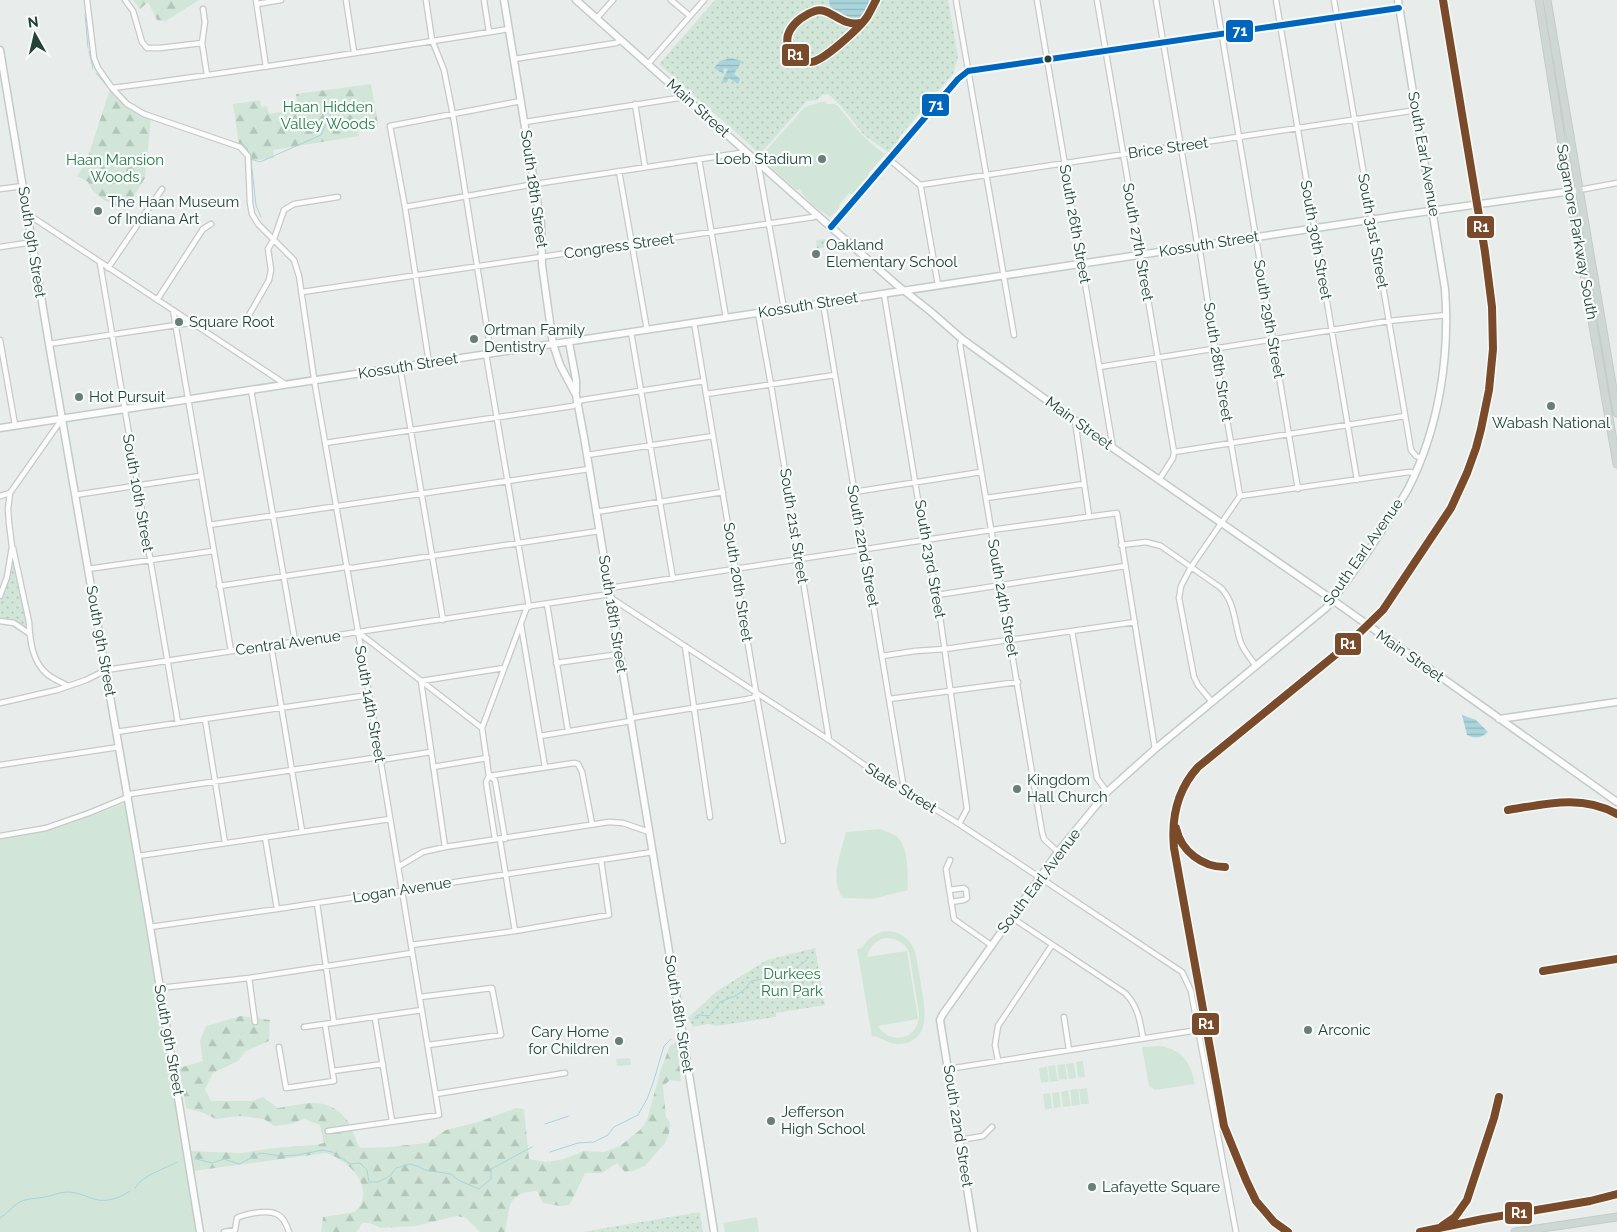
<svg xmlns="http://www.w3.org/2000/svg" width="1617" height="1232" viewBox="0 0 1617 1232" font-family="Raleway,sans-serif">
<defs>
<pattern id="forest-firs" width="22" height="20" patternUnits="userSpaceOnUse" patternTransform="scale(1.25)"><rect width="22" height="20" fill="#d1e6d8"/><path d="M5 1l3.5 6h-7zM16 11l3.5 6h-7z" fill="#b3c6ba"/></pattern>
<pattern id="park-dots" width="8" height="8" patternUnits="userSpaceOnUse" patternTransform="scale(1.25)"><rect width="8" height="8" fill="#d1e6d8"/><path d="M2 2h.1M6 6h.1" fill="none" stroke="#b3c6ba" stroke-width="1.8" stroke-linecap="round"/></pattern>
<pattern id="water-rules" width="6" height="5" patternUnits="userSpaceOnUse" patternTransform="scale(1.25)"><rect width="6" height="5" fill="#a9d4db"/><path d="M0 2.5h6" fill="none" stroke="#91b7bd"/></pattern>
</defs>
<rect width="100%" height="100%" fill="#e8edeb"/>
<!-- green -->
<path fill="#d1e6d8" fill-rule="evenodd" d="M 820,102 L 826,102 L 826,104 L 834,104 L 838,106 C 854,126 864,139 885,154 L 868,174 L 869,175 L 852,195 L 849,193 L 839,205 L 840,207 L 830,217 L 812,205 L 801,192 L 802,191 L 800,189 L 797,190 L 762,160 L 765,156 L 763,154 L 804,108 C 809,104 815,105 820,102 Z
M 125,803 L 196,1232 L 0,1232 L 0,838 C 44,834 84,819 125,803 Z
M 879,829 C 885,831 892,833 897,837 C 910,849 907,875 908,890 L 872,899 L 843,898 C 829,880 841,852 846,832 Z
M 888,931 C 903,932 912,941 916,955 C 918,967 920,978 922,990 C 925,1011 931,1040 901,1044 C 888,1046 881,1035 872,1037 L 857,949 L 862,948 C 868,938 876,932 888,931 ZM 885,938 C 896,938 904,942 909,952 L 919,1013 C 920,1038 892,1047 878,1026 L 918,1019 L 907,951 L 867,957 C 869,947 875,941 885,938 Z
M 1160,1046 C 1183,1050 1190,1062 1195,1084 L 1155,1090 L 1149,1086 L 1142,1047 Z
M 630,1058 L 631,1065 L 617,1066 L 616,1059 Z
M 1083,1061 L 1085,1077 L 1078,1078 L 1076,1062 Z
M 1074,1063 L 1076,1078 L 1069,1079 L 1066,1064 Z
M 1065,1064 L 1067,1079 L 1059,1080 L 1057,1065 Z
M 1055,1065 L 1058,1081 L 1050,1082 L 1048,1066 Z
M 1047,1067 L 1049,1082 L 1041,1083 L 1039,1068 Z
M 1087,1088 L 1089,1104 L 1081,1104 L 1079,1089 Z
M 1078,1089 L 1080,1105 L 1072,1106 L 1070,1090 Z
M 1068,1090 L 1071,1106 L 1063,1107 L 1061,1092 Z
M 1059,1092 L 1061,1107 L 1054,1108 L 1052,1093 Z
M 1050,1093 L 1052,1108 L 1045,1110 L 1043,1094 Z
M 757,1217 L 759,1232 L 725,1232 L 723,1223 Z"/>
<!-- forest -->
<path fill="url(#forest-firs)" d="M 133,0 L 199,0 L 166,21 L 157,20 L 148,2 L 140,9 Z
M 371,84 L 378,124 L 362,126 L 362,129 L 358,130 L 359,136 L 273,150 L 274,158 L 250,161 L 247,150 L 239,144 L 233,104 L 260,100 L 261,107 L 267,106 L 269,114 L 298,109 L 296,94 Z
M 110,89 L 144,116 L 151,119 L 145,178 L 125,210 L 104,200 L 93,191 L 88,182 L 77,176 L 86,163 Z
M 241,1016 L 270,1020 L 269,1041 L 246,1051 L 238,1061 L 213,1073 L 205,1089 L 211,1101 L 252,1101 L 263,1097 L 278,1108 C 305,1104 327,1095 347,1120 C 353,1128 355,1140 360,1148 L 388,1147 L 427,1143 L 446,1130 L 478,1122 L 516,1108 L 524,1109 L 529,1159 L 546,1162 L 564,1159 L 584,1151 L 604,1152 L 620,1146 L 640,1130 L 647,1120 L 661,1069 L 670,1046 L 677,1041 L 681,1082 L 670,1080 L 663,1086 L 666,1117 L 670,1123 L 669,1134 L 665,1143 L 645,1166 L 633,1171 L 625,1172 L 617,1163 L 602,1173 L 585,1173 C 579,1184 576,1194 569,1205 L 560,1206 L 543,1203 L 537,1191 C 507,1192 510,1207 505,1232 L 480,1232 L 466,1218 L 457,1216 L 416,1226 L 381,1228 L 369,1223 L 362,1223 L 357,1232 L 321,1232 L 323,1217 L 355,1212 C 357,1209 361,1206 362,1202 C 369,1179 345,1159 326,1153 L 193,1171 L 189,1151 L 241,1153 L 274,1148 L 315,1145 L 324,1143 L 320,1125 L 304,1119 L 291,1124 L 274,1126 L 264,1119 L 239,1116 L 216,1119 L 204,1113 L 186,1108 L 179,1068 L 203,1061 L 200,1041 L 206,1026 Z"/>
<!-- park -->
<path fill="url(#park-dots)" d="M 715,0 L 948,0 L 958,57 L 953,74 L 900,136 L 896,145 L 889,153 L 864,135 L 840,105 L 828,94 L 822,95 L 817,100 L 807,101 L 760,154 L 659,64 Z
M 829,239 L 830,246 L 817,249 L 816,240 Z
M 11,562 L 15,563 L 26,625 L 25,626 L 11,620 L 0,618 L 0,601 L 4,591 Z
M 815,948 L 825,1005 L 776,1013 L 776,1017 L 716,1026 L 708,1024 L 693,1027 L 688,1018 L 717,991 L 767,960 Z
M 700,1212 L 703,1232 L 582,1232 Z"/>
<!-- water -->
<path fill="url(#water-rules)" d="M 829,0 L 872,0 C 869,8 864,12 859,19 L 857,17 C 847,23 829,13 829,0 Z
M 731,58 L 742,61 L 734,74 L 740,79 L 738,84 L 729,78 L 726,83 L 722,81 L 728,69 L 724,68 L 723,72 L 720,72 L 714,68 L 720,61 Z
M 1462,715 L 1476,720 L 1488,732 C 1482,738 1475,739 1467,735 Z"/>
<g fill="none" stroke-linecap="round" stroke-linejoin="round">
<!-- stream -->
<path stroke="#a9d4db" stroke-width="1" d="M 85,14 L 88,48
M 89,51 L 93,69
M 96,73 L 107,86
M 241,144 L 247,148 L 249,154
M 250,158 L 251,159 L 260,162 L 321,135 L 331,114
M 251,160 L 256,205 L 261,217
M 695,1019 L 696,1016 L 700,1015 L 709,1016 L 720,1002 L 735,996 L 744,990 L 751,981 L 767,978 L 781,978 L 807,960
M 545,1124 L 569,1116
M 550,1152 L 578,1143 L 594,1142 L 608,1135 L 614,1127 L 638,1115 L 647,1099 L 653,1083 L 664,1046 L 671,1039
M 196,1159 L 212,1163 L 224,1159 L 239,1164 L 261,1153 L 280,1156 L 297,1155 L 323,1150 L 332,1152 L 351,1164 L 360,1163 L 367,1170 L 369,1182 L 378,1182 L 390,1176 L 396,1168 L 410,1164 L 417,1166 L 425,1170 L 451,1174 L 458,1180 L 479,1189 L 491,1179 L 491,1169 L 532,1147
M 135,1188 C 142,1175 165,1169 177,1162
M 0,1218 C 7,1214 12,1207 18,1203 C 26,1198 35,1199 45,1197 C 52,1196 59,1192 67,1192 C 77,1192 85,1196 94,1199 C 106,1203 120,1198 130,1191"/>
<defs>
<path id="street" d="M 87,0 L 94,58 L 98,68 L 112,88 L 127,104 L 144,114 L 240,147 L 248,156 L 250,203 L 252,214 L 258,224 L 294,260 L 299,276 L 315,385 L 380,757 L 439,1115 L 328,1131
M 125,0 L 133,11 L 142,42 L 147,48 L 160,48 L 202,43
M 256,0 L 266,67
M 346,0 L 354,52
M 426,0 L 432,40 L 444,70 L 453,115 L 491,353
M 484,0 L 489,32
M 671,0 L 690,16
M 956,0 L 1014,335
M 1037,0 L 1113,448
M 1097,0 L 1174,452 L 1173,458 L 1159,480
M 1156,0 L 1193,218 L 1197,243 L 1200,251 L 1215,349 L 1240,496 L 1191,567 L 1181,586 L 1179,598 L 1194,677 L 1198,685 L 1212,702
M 1216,0 L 1298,489
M 1276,0 L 1357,480
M 1334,0 L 1411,450 L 1416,456 L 1421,458
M 257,4 L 281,0
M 203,9 L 205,22 L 202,43 L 207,75
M 597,18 L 613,0
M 514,59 L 616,43 L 621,40
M 648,64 L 704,0
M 112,88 C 245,71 377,50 509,29
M 635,104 L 645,167
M 525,122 L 685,97
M 699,159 L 726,318
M 890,160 L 920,185 L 921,188 L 938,285
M 758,162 L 784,309
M 619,171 L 647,330
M 920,185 L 1417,110
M 0,189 L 23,186
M 1579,190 L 1617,183
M 405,207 L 535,184 L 747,152
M 29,215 L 285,384
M 831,227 L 958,79 L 968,71 L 1399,8
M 0,247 L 33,242
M 100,263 L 178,723
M 108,268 L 162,189
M 302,292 L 814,217 L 817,215
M 884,294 L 920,512 L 937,595 L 967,809 L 959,824
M 157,300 L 203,229 L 211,224
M 823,303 L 904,789
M 173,310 L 231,651
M 758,313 L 771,385 L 829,740
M 245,322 L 269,280 L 271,270 L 268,249 L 274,239 L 284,210 L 294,204 L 338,197
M 694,322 L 756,692 L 783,841
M 631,332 L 673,579
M 962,339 L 960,345 C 987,508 1016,670 1042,832 L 1044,839 L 1058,852
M 0,340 L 15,425
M 49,344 L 190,323
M 486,354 L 529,607
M 429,363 L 405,207 L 390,126 L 521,101
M 400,367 L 443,620
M 1099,367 L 1389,321 L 1447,315
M 251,390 L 295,641
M 706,394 L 835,375
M 1075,421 L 1089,516
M 325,443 L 573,406 L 582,400 L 704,381
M 1174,452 L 1405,416
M 587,455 L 713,436
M 854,492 L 981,472
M 75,495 L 200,476
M 0,496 L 10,493
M 1240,496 L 1409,472 L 1415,473
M 986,498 L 1084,484
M 596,512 L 723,492
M 209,525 L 589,469
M 1121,545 L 1146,542 L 1161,546 L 1221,588 C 1236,604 1234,624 1241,643 C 1244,651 1251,659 1256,666
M 13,548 L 29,622 C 30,641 32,661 47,674 C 53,679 61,682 68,686
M 88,569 L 213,551
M 219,586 L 346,567 L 352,568 L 599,531
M 609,588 L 991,530 L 1117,513 L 1155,749
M 937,595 L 1125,566
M 0,596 L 7,577 L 12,547 L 9,523 L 8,509 L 10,493 L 62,419
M 611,598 L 829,740 L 863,764 L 959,824 L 1033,873 L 1182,972 L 1191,991 L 1236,1232
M 547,604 L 568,731
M 0,621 L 14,623 L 30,634
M 521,625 L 545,767
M 1072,631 L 1097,778 L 1107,792
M 358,632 L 482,728
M 271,645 L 302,831
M 685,646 L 710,817
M 882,656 L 915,651 L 945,649 L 1135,622
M 556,663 L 620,654
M 889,699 L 1018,682
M 0,703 L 57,690 L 86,680 L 106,670 L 610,594
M 631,718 L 748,699 L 754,697 L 756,692
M 205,719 L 225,843
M 482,728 L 527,607
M 482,728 L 489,776 L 486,782 L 495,839
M 116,732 L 369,695
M 540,736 L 631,721
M 380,760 L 431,752
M 0,765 L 119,747
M 433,767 L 487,758
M 489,776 L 574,763 L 578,764 L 582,772 L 592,824
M 489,776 L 495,780 L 505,839
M 0,836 L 46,828 L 89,813 L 128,797 L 130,794 L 380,757
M 265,837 L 277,909
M 500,840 L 515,931
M 445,847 L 421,681 L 504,668
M 138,856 L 390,819
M 950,860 L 946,869 L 954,919 L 991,945
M 398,867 L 423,852 L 445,847 L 609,822 L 623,823 L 649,832
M 949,890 L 964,888 L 966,890 L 967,898 L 964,900 L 951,902
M 317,903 L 334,1023
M 1011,917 L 1125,993 C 1138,1006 1140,1021 1143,1038
M 150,927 L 277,909 L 653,852
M 411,945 L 515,931 L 609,915 L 601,860
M 249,978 L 255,1022
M 160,988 L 249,978 L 412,953
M 420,997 L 492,988 L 501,1035 L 428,1045
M 1064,1017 L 1069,1050
M 375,1018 L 392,1121
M 304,1027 L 422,1010
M 279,1047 L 286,1088 L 334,1081 L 325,1024
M 998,1060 L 995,1045 L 998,1026 L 1052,945
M 948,1069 L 1198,1030
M 333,1071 L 383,1064
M 436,1094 L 565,1073
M 960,1140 L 983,1136 L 992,1127
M 224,1232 L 235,1230 L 237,1218 C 243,1215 248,1214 254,1213 C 273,1210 283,1212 289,1232"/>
<path id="secondary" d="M 504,0 L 541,224 L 542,265 L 553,344 L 560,365 L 576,395 L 584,437 L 683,1036 L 714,1232
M 576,0 L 817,215 L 897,285 L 930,311 L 962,339 L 1113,448 L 1327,596 L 1617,802
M 0,50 L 49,344 L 150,927 L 200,1232
M 569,342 L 576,380 L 576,391
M 0,428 L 1402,215 L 1579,190
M 1499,719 L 1617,702
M 974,1232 L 940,1020 L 943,1014 L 1058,852 L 1107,792 L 1155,749 L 1326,608 C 1342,589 1355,569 1369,550 C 1382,530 1396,510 1408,489 C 1439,428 1450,357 1445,289 L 1398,0"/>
<path id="primary" d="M 1539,0 L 1568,182 L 1617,464
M 1547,0 L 1617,413
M 1515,1232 L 1617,1217"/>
</defs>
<!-- street casing -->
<use href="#street" stroke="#c5cac8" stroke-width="7"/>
<!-- secondary casing -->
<use href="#secondary" stroke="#c3cbc8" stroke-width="9"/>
<!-- primary casing -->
<use href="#primary" stroke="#c3ccc9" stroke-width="9"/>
<!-- street -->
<use href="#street" stroke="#fcfcfc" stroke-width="4.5"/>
<!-- secondary -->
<use href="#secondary" stroke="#fcfcfc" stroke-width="6"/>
<!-- primary -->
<use href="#primary" stroke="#cfd7d5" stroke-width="7"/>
<defs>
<path id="bus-1" d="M 831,227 L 958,79 L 968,71 L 1399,8"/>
</defs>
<!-- bus-1 casing -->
<use href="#bus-1" stroke="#f7fbf9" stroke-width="10"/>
<!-- bus-1 -->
<use href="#bus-1" stroke="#0065bd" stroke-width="6"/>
<defs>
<path id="rail-1" d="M 861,23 C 840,27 830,6 815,11 C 796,17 775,39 796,56 C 800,59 805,62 810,62 C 822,63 860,27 867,17 C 870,12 873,6 876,0
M 1508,810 C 1545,804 1582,794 1617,814
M 1176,828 C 1181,851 1202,867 1225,867
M 1543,971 L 1617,959
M 1442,1226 L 1455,1217 L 1467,1200 L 1494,1118 L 1499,1097
M 1288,1232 L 1274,1222 L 1256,1201 L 1246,1180 L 1224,1126 L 1174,848 C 1171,817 1177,790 1198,767 L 1345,647 L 1383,610 L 1451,508 L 1467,473 L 1476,448 L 1481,429 L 1489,390 L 1493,349 L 1492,307 L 1485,252 L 1443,0
M 1420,1232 L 1483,1219 L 1590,1201 L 1617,1194"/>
</defs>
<!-- rail-1 casing -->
<use href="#rail-1" stroke="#f7fbf9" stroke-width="11"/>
<!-- rail-1 -->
<use href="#rail-1" stroke="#7a4b2a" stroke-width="8"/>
</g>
<!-- markers -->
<circle fill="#24423a" stroke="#f7fbf9" stroke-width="2" cx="1048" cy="59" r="4.5"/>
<g fill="#697e78" stroke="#f7fbf9" stroke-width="2">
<circle cx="822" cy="159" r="5"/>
<circle cx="98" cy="211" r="5"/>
<circle cx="816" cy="254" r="5"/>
<circle cx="179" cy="322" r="5"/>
<circle cx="474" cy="339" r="5"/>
<circle cx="79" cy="397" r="5"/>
<circle cx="1551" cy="406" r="5"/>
<circle cx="1017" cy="789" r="5"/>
<circle cx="1308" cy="1030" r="5"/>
<circle cx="619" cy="1041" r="5"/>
<circle cx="771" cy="1121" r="5"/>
<circle cx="1092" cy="1187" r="5"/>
</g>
<g text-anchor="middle" stroke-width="4.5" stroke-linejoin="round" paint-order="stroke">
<!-- park labels -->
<g font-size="15" fill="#2d7a4b" stroke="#f7fbf9">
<text x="328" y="112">Haan Hidden<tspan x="328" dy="17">Valley Woods</tspan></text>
<text x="115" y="165">Haan Mansion<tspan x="115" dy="17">Woods</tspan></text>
<text x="792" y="979">Durkees<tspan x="792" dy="17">Run Park</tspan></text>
</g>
<!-- street labels -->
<g font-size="15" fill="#24423a" stroke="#f7fbf9">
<text transform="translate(698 108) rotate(42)" y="5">Main Street</text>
<text transform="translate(1168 148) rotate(-8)" y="5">Brice Street</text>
<text transform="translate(1424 154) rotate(80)" y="5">South Earl Avenue</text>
<text transform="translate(534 189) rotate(82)" y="5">South 18th Street</text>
<text transform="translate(1075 224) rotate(80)" y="5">South 26th Street</text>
<text transform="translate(1373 231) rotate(80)" y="5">South 31st Street</text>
<text transform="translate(1577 232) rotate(80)" y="5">Sagamore Parkway South</text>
<text transform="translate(1316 240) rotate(80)" y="5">South 30th Street</text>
<text transform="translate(32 242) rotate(81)" y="5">South 9th Street</text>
<text transform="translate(1138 242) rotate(80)" y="5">South 27th Street</text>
<text transform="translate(1209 244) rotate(-9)" y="5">Kossuth Street</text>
<text transform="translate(619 246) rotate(-8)" y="5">Congress Street</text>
<text transform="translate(808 305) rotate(-9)" y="5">Kossuth Street</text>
<text transform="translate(1269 319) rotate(80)" y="5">South 29th Street</text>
<text transform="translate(1218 362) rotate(81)" y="5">South 28th Street</text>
<text transform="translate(408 366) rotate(-9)" y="5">Kossuth Street</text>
<text transform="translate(1079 423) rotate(36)" y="5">Main Street</text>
<text transform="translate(138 493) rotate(80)" y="5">South 10th Street</text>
<text transform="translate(794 526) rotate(81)" y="5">South 21st Street</text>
<text transform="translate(863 546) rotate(80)" y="5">South 22nd Street</text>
<text transform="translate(1363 552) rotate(-55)" y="5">South Earl Avenue</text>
<text transform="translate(930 559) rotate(80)" y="5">South 23rd Street</text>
<text transform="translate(738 582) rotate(81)" y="5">South 20th Street</text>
<text transform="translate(1003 598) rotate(80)" y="5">South 24th Street</text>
<text transform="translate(613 614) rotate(81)" y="5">South 18th Street</text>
<text transform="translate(101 641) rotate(80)" y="5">South 9th Street</text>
<text transform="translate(288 643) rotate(-8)" y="5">Central Avenue</text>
<text transform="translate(1410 656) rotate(35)" y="5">Main Street</text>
<text transform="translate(370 704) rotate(80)" y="5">South 14th Street</text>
<text transform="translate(901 788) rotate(32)" y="5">State Street</text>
<text transform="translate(1039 881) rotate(-53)" y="5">South Earl Avenue</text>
<text transform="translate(402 890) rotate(-9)" y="5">Logan Avenue</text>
<text transform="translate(679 1014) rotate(81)" y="5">South 18th Street</text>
<text transform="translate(169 1040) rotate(80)" y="5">South 9th Street</text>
<text transform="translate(958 1126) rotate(81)" y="5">South 22nd Street</text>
</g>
<!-- poi labels -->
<g font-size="15" fill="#24423a" stroke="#f7fbf9" text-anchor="start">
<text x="812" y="164" text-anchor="end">Loeb Stadium</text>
<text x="108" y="207">The Haan Museum<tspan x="108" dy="17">of Indiana Art</tspan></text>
<text x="826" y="250">Oakland<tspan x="826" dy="17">Elementary School</tspan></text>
<text x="189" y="327">Square Root</text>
<text x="484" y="335">Ortman Family<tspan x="484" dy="17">Dentistry</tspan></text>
<text x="89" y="402">Hot Pursuit</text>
<text x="1551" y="428" text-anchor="middle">Wabash National</text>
<text x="1027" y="785">Kingdom<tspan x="1027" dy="17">Hall Church</tspan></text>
<text x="1318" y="1035">Arconic</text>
<text x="609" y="1037" text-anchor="end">Cary Home<tspan x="609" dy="17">for Children</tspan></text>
<text x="781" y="1117">Jefferson<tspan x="781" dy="17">High School</tspan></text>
<text x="1102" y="1192">Lafayette Square</text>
</g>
</g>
<g stroke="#f7fbf9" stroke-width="2">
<rect x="1225" y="19" width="29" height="24" rx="5" fill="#0065bd"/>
<rect x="781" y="43" width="29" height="24" rx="5" fill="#7a4b2a"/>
<rect x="921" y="93" width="29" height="24" rx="5" fill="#0065bd"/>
<rect x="1466" y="215" width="29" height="24" rx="5" fill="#7a4b2a"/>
<rect x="1334" y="632" width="28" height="24" rx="5" fill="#7a4b2a"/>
<rect x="1191" y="1012" width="29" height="24" rx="5" fill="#7a4b2a"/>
<rect x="1504" y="1201" width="29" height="24" rx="5" fill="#7a4b2a"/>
</g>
<g font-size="14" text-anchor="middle" font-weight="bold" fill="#fff">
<text x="1240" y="36">71</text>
<text x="795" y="60">R1</text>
<text x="936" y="110">71</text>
<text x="1481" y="232">R1</text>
<text x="1348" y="649">R1</text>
<text x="1206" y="1029">R1</text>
<text x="1519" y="1218">R1</text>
</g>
<!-- north arrow -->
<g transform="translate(35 35) rotate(352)" stroke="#f7fbf9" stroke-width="4" paint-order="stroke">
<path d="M0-4L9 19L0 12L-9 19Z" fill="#24423a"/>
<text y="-8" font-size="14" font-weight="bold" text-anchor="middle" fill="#24423a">N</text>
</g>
</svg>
